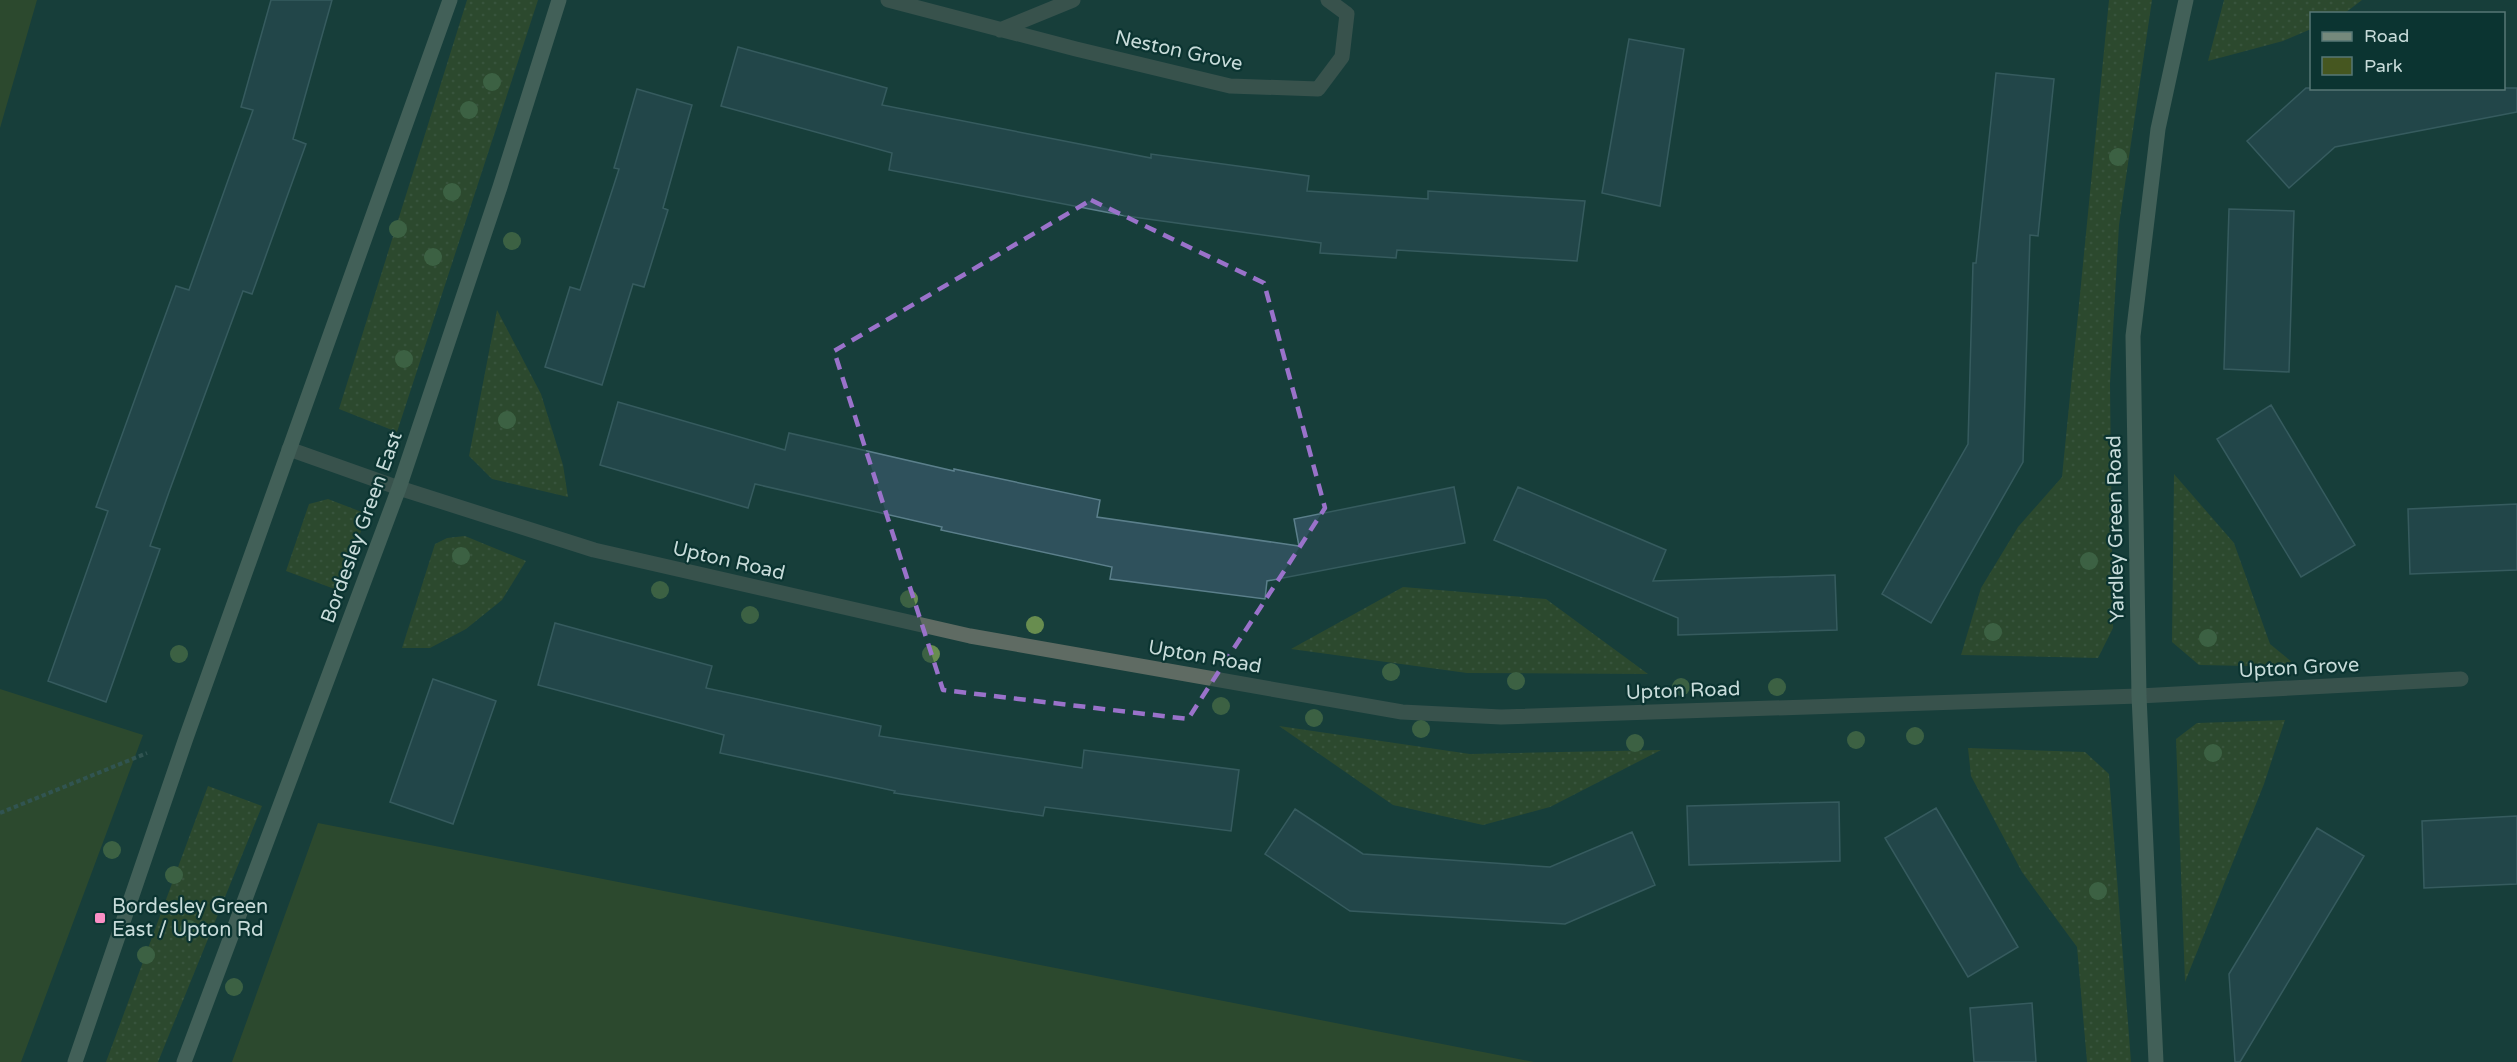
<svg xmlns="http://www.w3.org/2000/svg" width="2517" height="1062" viewBox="0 0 2517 1062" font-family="'Varela Round',sans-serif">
<defs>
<pattern id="grass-dots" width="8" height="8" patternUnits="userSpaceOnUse" patternTransform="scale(1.5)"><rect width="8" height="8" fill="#465720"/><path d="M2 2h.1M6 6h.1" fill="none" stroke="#5f6f40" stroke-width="1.8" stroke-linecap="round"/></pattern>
</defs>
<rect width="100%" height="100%" fill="#173e3b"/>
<!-- grass -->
<path fill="url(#grass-dots)" d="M 467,0 L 538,0 L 397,432 L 339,409 Z
M 2109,0 L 2152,0 L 2119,225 L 2110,384 L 2113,628 L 2098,658 L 1961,655 L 1981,588 L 2018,527 L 2062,477 Z
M 2224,0 L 2362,0 L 2345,13 L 2312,14 L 2311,29 L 2283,41 L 2208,61 Z
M 497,310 L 541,394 L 563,465 L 568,497 L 492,479 L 469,456 Z
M 2174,474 L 2234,543 L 2270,644 L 2298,667 L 2199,665 L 2172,642 Z
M 328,499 L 367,514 L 340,591 L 286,571 L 309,504 Z
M 465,536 L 526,561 L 502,600 L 466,629 L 430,648 L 402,648 L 435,544 L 447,538 Z
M 1403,587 L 1546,599 L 1648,674 L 1467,673 L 1291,649 Z
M 2285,720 L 2264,784 L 2185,982 L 2176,739 L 2197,723 Z
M 1279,726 L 1470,754 L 1661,750 L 1550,807 L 1483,825 L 1393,805 Z
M 1968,748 L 2085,752 L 2109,774 L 2131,1062 L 2087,1062 L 2077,947 L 2022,872 L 1971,776 Z
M 208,786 L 262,806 L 158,1062 L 106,1062 Z"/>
<!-- green -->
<path fill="#465720" d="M 0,0 L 37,0 L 0,128 Z
M 0,689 L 143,735 L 21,1062 L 0,1062 Z
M 318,823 L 1534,1062 L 232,1062 Z"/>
<!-- building -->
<path fill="#2f515c" stroke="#5b7f8b" stroke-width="1.5" d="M 271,0 L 332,0 L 293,139 L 306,144 L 252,294 L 243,291 L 169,492 L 150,546 L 160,549 L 106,702 L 48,681 L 108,511 L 96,507 L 149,360 L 176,286 L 189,290 L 253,110 L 241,107 Z
M 1629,39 L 1684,49 L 1660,206 L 1602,193 Z
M 738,47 L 887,88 L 882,105 L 1151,158 L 1151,154 L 1309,176 L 1307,191 L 1428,199 L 1428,191 L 1585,201 L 1577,261 L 1397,250 L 1396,258 L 1320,253 L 1321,243 L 1126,216 L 889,170 L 892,153 L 721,106 Z
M 1996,73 L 2054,79 L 2038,236 L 2030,235 L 2023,462 L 1931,623 L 1882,594 L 1968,444 L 1973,263 L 1976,263 Z
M 2306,88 L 2517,88 L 2517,112 L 2335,147 L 2289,188 L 2247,141 Z
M 637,89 L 692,105 L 663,208 L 668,210 L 644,287 L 633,284 L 602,385 L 545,367 L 570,287 L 580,290 L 619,169 L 614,168 Z
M 2229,209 L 2294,211 L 2289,372 L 2224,369 Z
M 618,402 L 785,450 L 789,433 L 954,471 L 954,469 L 1100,500 L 1097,517 L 1299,546 L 1294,519 L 1454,487 L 1465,543 L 1267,581 L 1265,599 L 1110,579 L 1112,567 L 941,530 L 942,527 L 755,484 L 748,508 L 600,465 Z
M 2271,405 L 2355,545 L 2301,577 L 2217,439 Z
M 1518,487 L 1666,550 L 1653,581 L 1835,575 L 1837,630 L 1678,635 L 1678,618 L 1494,540 Z
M 2517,504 L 2517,570 L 2410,574 L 2408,509 Z
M 555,623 L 712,666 L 706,688 L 881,726 L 879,736 L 1082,768 L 1084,750 L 1239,770 L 1231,831 L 1045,807 L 1043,816 L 894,793 L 895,791 L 720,753 L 724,735 L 538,685 Z
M 433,679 L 496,701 L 453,824 L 390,802 Z
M 1839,802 L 1840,861 L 1689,865 L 1687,806 Z
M 1936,808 L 2018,947 L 1968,977 L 1885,838 Z
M 1295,809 L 1363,854 L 1450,860 L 1550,867 L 1632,832 L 1655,885 L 1565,924 L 1350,911 L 1265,854 Z
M 2517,816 L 2517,884 L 2424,888 L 2422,821 Z
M 2317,828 L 2364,856 L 2240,1062 L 2235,1062 L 2229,974 Z
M 2032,1003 L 2036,1062 L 1974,1062 L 1970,1008 Z"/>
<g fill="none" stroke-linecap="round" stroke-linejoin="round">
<!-- path -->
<path stroke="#50706e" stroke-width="4" stroke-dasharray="4.5 3" stroke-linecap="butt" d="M 0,813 L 147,753"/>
<!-- street -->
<path stroke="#5f6b63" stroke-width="15" d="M 888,0 L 1076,49 L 1230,86 L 1318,89 L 1342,57 L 1347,14 L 1328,0
M 1000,30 L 1073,0
M 289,449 L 399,488 L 594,550 L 970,636 L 1402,712 L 1501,717 L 2139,696 L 2461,679"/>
<!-- secondary -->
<path stroke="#75897c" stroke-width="15" d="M 75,1062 L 186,738 L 450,0
M 184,1062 L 399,488 L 500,187 L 559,0
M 2156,1062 L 2139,696 L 2133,336 L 2158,129 L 2186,0"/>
</g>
<!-- trees -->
<g fill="#688d4f">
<circle cx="492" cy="82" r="9"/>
<circle cx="469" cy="110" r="9"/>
<circle cx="2118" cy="157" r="9"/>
<circle cx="452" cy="192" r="9"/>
<circle cx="398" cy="229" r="9"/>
<circle cx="512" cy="241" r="9"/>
<circle cx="433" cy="257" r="9"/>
<circle cx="404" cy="359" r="9"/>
<circle cx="507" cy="420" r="9"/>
<circle cx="461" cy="556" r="9"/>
<circle cx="2089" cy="561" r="9"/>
<circle cx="660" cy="590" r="9"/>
<circle cx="909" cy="599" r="9"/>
<circle cx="750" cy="615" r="9"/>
<circle cx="1035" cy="625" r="9"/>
<circle cx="1993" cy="632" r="9"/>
<circle cx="2208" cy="638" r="9"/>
<circle cx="179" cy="654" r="9"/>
<circle cx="931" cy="654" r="9"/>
<circle cx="1391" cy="672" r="9"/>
<circle cx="1516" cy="681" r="9"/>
<circle cx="1681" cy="687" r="9"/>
<circle cx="1777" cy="687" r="9"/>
<circle cx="1221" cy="706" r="9"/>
<circle cx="1314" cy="718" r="9"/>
<circle cx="1421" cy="729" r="9"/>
<circle cx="1915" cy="736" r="9"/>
<circle cx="1856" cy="740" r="9"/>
<circle cx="1635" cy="743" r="9"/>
<circle cx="2213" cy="753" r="9"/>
<circle cx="112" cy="850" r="9"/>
<circle cx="174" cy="875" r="9"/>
<circle cx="2098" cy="891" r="9"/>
<circle cx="189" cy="929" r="9"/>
<circle cx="146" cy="955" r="9"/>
<circle cx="234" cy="987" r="9"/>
</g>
<!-- marked area -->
<path d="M0 0H2517V1062H0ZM 1091,200 L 1264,283 L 1325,508 L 1188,719 L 943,690 L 834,351 Z" fill="#173e3b" fill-opacity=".55" fill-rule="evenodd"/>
<path fill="none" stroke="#9a72ca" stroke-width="4.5" stroke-dasharray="12 8" stroke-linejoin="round" d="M 1091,200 L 1264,283 L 1325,508 L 1188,719 L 943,690 L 834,351 Z"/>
<!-- markers -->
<rect fill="#fb8fc5" stroke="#0b3431" stroke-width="2" x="94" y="912" width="12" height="12" rx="3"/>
<g text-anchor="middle" stroke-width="4.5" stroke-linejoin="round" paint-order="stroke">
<!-- street labels -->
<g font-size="20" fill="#c8dcda" stroke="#0b3431">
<text transform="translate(1179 50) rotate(12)" y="7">Neston Grove</text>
<text transform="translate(361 527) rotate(-70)" y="7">Bordesley Green East</text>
<text transform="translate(2115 529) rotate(-91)" y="7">Yardley Green Road</text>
<text transform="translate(729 560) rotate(13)" y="7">Upton Road</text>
<text transform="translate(1205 656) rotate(10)" y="7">Upton Road</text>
<text transform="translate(2299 667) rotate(-3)" y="7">Upton Grove</text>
<text transform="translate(1683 690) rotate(-2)" y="7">Upton Road</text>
</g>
<!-- poi labels -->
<g font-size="20" fill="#c8dcda" stroke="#0b3431" text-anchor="start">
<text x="112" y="913">Bordesley Green<tspan x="112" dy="23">East / Upton Rd</tspan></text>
</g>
</g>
<!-- legend -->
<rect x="2310" y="12" width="195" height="78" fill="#0b3431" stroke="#577775" stroke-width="1.5"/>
<rect x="2322" y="32" width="30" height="9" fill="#75897c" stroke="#577775" stroke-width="1.5"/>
<text x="2364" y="42" font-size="18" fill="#c8dcda">Road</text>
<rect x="2322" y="57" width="30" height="18" fill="#465720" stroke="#577775" stroke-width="1.5"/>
<text x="2364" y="72" font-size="18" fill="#c8dcda">Park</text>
</svg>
